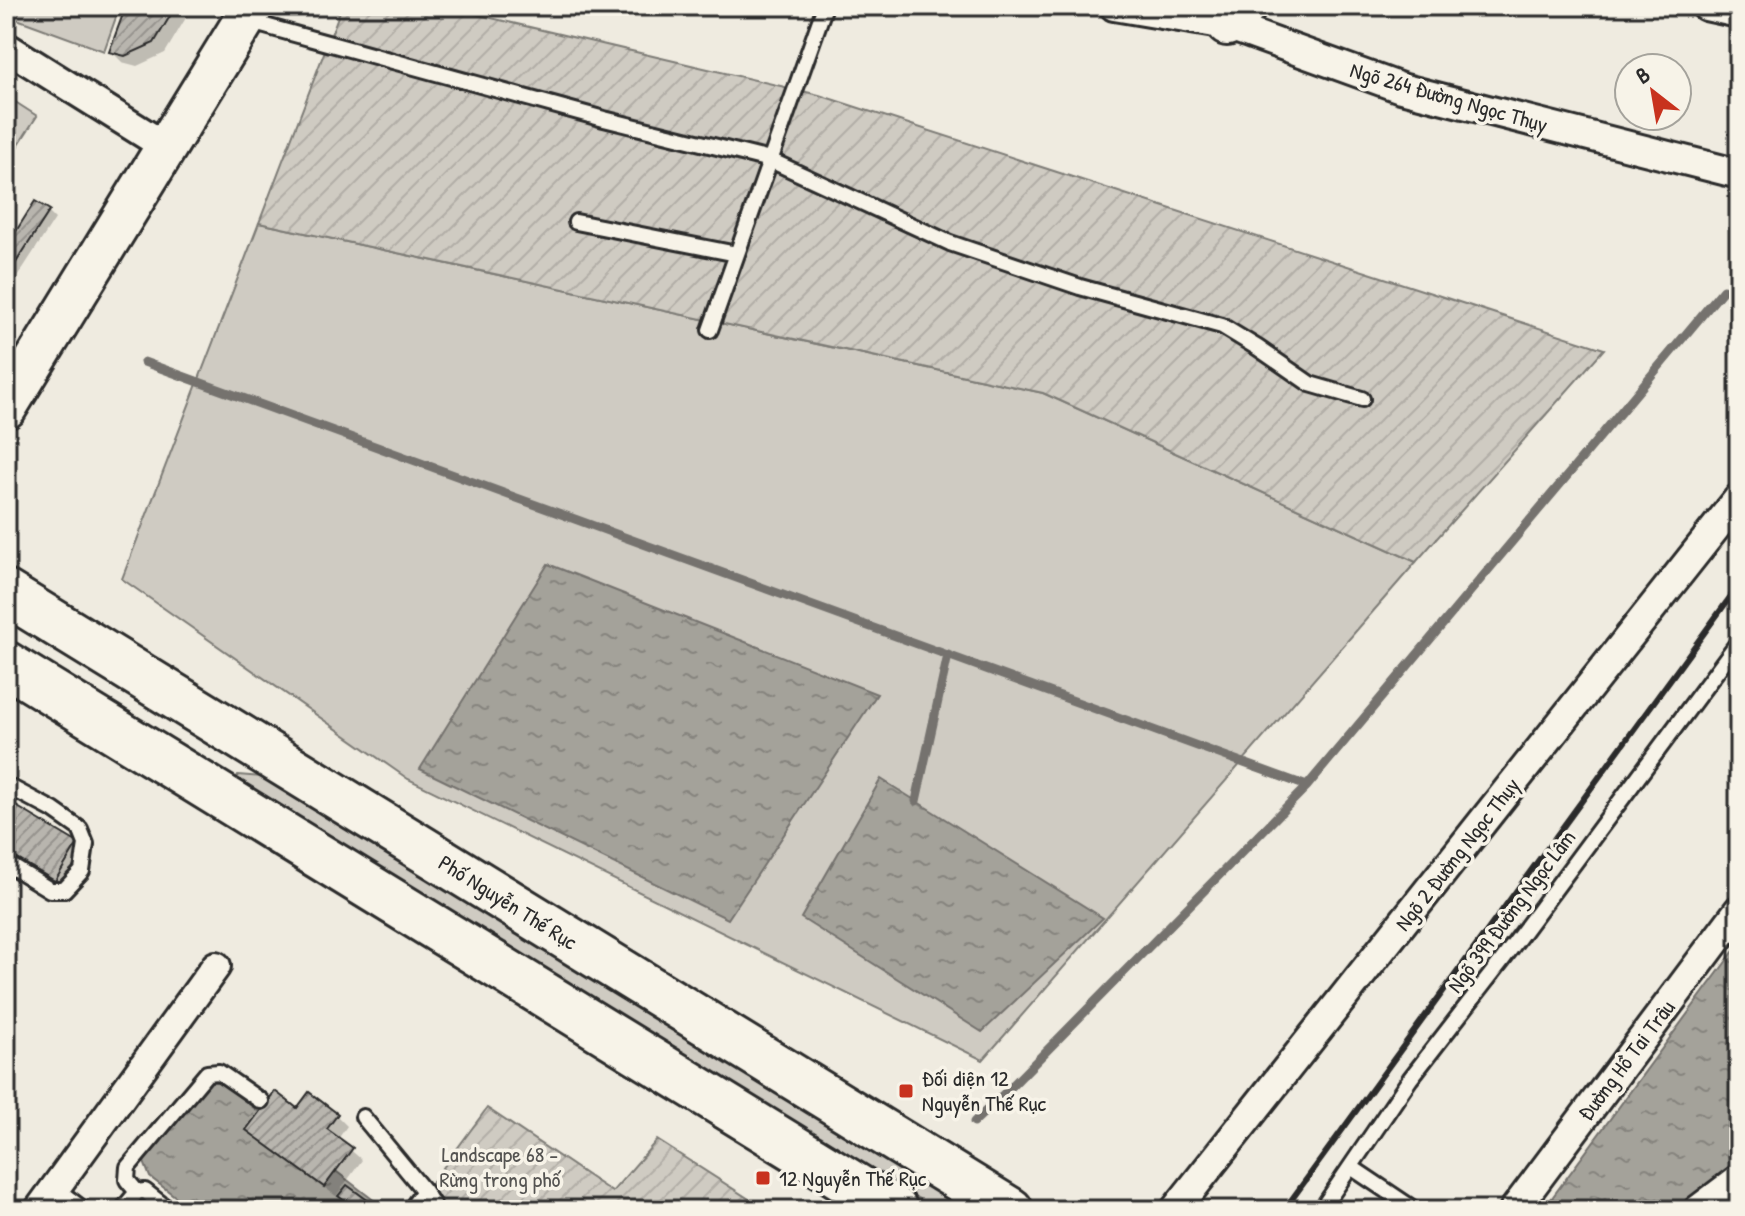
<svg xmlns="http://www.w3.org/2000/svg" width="1745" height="1216" viewBox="0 0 1745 1216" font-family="'Patrick Hand',sans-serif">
<defs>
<pattern id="garden-furrows" width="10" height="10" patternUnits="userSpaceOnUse" patternTransform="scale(2)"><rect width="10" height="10" fill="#cfcbc2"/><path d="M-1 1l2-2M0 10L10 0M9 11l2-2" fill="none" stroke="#b2aea7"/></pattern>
<pattern id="water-ripples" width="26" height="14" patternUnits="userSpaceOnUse" patternTransform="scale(2)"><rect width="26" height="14" fill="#a4a29a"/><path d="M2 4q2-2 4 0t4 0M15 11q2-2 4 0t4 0" fill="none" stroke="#86847e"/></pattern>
<pattern id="building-hatch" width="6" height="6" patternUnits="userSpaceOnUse" patternTransform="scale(2)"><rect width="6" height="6" fill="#b8b5ae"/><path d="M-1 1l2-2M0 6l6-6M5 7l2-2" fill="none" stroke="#96938e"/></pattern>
</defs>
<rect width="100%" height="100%" fill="#efebe0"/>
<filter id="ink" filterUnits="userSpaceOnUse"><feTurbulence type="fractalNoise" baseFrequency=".0125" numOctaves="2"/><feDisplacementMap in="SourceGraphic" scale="16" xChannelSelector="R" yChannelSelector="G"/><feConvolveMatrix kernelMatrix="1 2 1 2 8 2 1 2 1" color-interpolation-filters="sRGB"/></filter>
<g filter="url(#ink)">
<!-- grass -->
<path fill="#cfcbc2" stroke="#7d7b76" stroke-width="2" d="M 6,6 L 120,6 L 104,51 L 6,15 Z
M 6,96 L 37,116 L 6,164 Z
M 259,223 L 1043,393 L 1416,562 L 983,1060 L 408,779 L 122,579 Z
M 238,775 L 262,777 L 966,1210 L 937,1210 L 236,779 Z"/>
<!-- garden -->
<path fill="url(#garden-furrows)" stroke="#7d7b76" stroke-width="2" d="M 342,6 L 440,6 L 819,95 L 1604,349 L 1416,562 L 1043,393 L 259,223 Z
M 487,1108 L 612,1192 L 657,1140 L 752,1201 L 742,1210 L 412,1210 Z"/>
<!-- water -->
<path fill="url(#water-ripples)" stroke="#74726e" stroke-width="2" d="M 548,564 L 877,694 L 728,919 L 420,769 Z
M 881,779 L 1103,918 L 982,1032 L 801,918 Z
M 1739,944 L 1739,1169 L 1686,1210 L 1543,1210 Z
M 206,1082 L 220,1082 L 380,1205 L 381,1210 L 193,1210 L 150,1177 L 142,1157 Z"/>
<!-- shadow -->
<path fill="#0003" d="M 128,6 L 193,6 L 165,53 L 137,66 L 122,62 L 111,51 Z
M 48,212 L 55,219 L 12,285 L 6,281 L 6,250 Z
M 6,803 L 76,844 L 87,855 L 66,890 L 6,855 Z
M 298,1110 L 336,1115 L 347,1126 L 338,1139 L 362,1160 L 336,1196 L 260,1140 L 249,1130 Z"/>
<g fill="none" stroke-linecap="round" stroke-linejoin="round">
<!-- stream -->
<path stroke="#74726e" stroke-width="9" d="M 144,362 L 1307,786
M 916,801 L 948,655
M 974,1122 L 1009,1089 L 1307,786 L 1723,290"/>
</g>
<!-- building -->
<path fill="url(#building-hatch)" stroke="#2b2b2b" stroke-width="2" d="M 126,6 L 176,6 L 154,43 L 125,56 L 109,52 Z
M 35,201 L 50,210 L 6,278 L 6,247 Z
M 6,800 L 78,843 L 55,881 L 6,852 Z
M 275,1091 L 297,1108 L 309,1092 L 338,1114 L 327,1129 L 353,1148 L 324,1187 L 246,1130 Z
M 347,1185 L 370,1202 L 363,1210 L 357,1210 L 338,1196 Z"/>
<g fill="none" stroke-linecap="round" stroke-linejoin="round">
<defs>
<path id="lane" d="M 247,21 L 604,119 L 770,160 L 950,243 L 1080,287 L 1222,326 L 1258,348 L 1310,384 L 1362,399
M 576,222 L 737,254
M 710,330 L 825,6
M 6,785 L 53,810 L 80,829 L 86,844 L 82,871 L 64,890 L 50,890 L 6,863
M 363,1117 L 424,1191
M 1351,1167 L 1415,1210
M 55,1188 L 84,1210
M 137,1192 L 127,1180 L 128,1167 L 207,1073 L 219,1072 L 261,1101
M 122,1210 L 137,1192 L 145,1191 L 169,1210
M 410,1210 L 424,1191 L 436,1210
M 1321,1210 L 1410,1079 L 1503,959 L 1739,641"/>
<path id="street" d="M 1114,6 L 1227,25 L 1401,88 L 1739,174
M 1706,6 L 1739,13
M 6,47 L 166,147
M 39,1210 L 216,966
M 1175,1210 L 1739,498
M 1514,1210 L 1739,910
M 1698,1210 L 1739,1179"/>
<path id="secondary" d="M 1227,25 L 1246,6
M 6,408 L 253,6"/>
<path id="primary" d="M 6,593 L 1010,1210
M 6,664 L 895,1210"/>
</defs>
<!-- lane casing -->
<use href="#lane" stroke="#2b2b2b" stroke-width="20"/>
<!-- street casing -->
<use href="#street" stroke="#2b2b2b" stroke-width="34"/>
<!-- secondary casing -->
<use href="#secondary" stroke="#2b2b2b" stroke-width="46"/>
<!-- primary casing -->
<use href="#primary" stroke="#2b2b2b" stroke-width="50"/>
<!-- lane -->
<use href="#lane" stroke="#f7f3e8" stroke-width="14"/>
<!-- street -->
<use href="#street" stroke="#f7f3e8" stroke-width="28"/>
<!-- secondary -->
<use href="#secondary" stroke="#f7f3e8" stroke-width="40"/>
<!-- primary -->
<use href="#primary" stroke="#f7f3e8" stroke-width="44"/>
<!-- rail -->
<path stroke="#2b2b2b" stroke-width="6" d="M 1284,1210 L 1739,585"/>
</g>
</g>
<!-- markers -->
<g fill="#c8321e" stroke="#f7f3e8" stroke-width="3">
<rect x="898" y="1083" width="16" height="16" rx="4"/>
<rect x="755" y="1170" width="16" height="16" rx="4"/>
</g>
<g text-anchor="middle" stroke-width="7" stroke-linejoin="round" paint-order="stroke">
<!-- street labels -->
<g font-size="22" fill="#2b2b2b" stroke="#f7f3e8">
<text transform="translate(1449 97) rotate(16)" y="8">Ngõ 264 Đường Ngọc Thụy</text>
<text transform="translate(1457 854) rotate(-52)" y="8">Ngõ 2 Đường Ngọc Thụy</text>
<text transform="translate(508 902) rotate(32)" y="8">Phố Nguyễn Thế Rục</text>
<text transform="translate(1511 911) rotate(-53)" y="8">Ngõ 399 Đường Ngọc Lâm</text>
<text transform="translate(1626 1060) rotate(-53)" y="8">Đường Hồ Tai Trâu</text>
</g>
<!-- poi labels -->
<g font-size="22" fill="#2b2b2b" stroke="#f7f3e8" text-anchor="start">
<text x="922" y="1086">Đối diện 12<tspan x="922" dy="25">Nguyễn Thế Rục</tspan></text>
<text x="779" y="1186">12 Nguyễn Thế Rục</text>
</g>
<!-- park labels -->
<g font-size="22" fill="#545351" stroke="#f7f3e8">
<text x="500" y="1162">Landscape 68 -<tspan x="500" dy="25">Rừng trong phố</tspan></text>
</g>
</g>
<!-- margin -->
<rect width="1745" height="1216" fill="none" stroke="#f7f3e8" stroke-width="32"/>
<rect x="16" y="16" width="1713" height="1184" fill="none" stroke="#2b2b2b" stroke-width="3" filter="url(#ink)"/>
<!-- north arrow -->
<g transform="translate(1653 92) rotate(329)"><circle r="38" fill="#f7f3e8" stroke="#a5a39c" stroke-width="2"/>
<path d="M0-6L14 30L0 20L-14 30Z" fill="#c8321e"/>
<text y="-12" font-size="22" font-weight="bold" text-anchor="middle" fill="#2b2b2b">B</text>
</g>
</svg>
